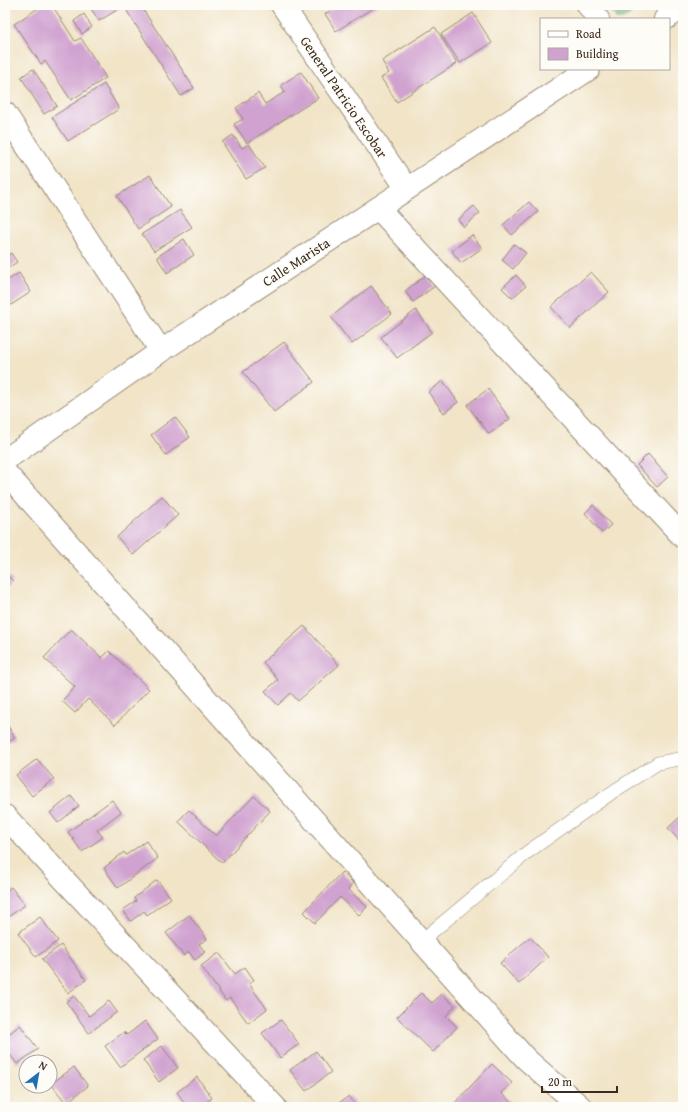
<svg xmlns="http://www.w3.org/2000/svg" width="688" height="1112" viewBox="0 0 688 1112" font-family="'Gentium Book Plus',serif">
<rect width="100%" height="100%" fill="#fdfcf7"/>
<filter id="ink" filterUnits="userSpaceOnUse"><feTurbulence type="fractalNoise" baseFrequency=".025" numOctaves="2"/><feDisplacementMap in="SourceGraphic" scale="8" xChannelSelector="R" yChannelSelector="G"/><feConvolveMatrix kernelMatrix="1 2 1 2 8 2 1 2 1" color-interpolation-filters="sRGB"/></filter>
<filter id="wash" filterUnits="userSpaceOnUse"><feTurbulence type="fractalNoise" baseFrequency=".012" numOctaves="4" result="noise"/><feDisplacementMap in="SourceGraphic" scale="16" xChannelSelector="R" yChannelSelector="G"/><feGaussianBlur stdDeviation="0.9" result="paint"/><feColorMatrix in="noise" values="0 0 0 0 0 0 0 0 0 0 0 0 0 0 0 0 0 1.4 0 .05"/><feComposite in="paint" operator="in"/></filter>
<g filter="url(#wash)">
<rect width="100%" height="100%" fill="#f1e4c7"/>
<!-- forest -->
<path fill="#66ac72" stroke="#506b48" d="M 607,5 L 643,5 L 623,19 L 617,19 Z"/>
<g id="blocks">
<!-- building -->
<path fill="#d0a2d0" d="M 43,5 L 52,5 L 75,41 L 81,38 L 106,78 L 71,100 L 45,61 L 41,64 L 14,24 Z
M 93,5 L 125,5 L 99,21 L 90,7 Z
M 130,5 L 140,5 L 194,88 L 181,96 L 125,8 Z
M 318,5 L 330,5 L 321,10 Z
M 339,5 L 378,5 L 336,31 L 325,14 Z
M 473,13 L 492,43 L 460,63 L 441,34 Z
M 84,14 L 92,27 L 82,34 L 74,21 Z
M 435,27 L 457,63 L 397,102 L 381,78 L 389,73 L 382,61 Z
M 33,69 L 57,106 L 44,114 L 21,77 Z
M 301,72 L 318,98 L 247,143 L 234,124 L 243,119 L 236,108 L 258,93 L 265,104 L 285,92 L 281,85 Z
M 104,84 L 119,109 L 68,141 L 52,117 Z
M 233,135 L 242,148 L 249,144 L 265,168 L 246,179 L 222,142 Z
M 150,175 L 171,207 L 138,229 L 117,196 Z
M 529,202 L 538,212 L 512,235 L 503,225 Z
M 474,206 L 480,213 L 464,227 L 458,220 Z
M 180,210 L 192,227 L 154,251 L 142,234 Z
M 472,235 L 482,248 L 461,263 L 452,251 Z
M 184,239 L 194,255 L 167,273 L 157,257 Z
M 514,244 L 526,253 L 513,269 L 502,260 Z
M 11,253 L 17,262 L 5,270 L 5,257 Z
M 591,272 L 609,292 L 570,328 L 551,307 Z
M 19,273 L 31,292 L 5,309 L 5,282 Z
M 426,275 L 435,286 L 413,302 L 405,291 Z
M 516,275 L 526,286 L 512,298 L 502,288 Z
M 371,286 L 392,314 L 352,344 L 331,317 Z
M 416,310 L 432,332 L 397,358 L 381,337 Z
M 284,342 L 314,382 L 274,412 L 243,372 Z
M 443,381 L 458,402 L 444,413 L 428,392 Z
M 488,389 L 510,419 L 489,434 L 467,405 Z
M 175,417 L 190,437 L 166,455 L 151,435 Z
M 648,454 L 668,477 L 657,487 L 637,465 Z
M 162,496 L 178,515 L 133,555 L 117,537 Z
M 593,505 L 611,525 L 602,533 L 585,513 Z
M 5,573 L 13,581 L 5,590 Z
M 304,626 L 339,665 L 298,701 L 291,693 L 278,705 L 265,691 L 278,680 L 263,662 Z
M 71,629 L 102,658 L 109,651 L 149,689 L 115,725 L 88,699 L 75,713 L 62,701 L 75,687 L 44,658 Z
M 5,721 L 15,738 L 5,744 Z
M 37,759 L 54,779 L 32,796 L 16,775 Z
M 71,796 L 79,806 L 58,823 L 50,813 Z
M 254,796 L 270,811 L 222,863 L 178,821 L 189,810 L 216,836 Z
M 112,800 L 121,812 L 97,830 L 103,837 L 82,852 L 68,832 Z
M 683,814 L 683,845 L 668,828 Z
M 146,841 L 158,858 L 118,888 L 104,868 L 124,852 L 126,855 Z
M 342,872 L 353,883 L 348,889 L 367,907 L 359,915 L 340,897 L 315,923 L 304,912 Z
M 157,880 L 171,898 L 147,915 L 144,911 L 131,921 L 123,910 L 136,901 L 134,898 Z
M 11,887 L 25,905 L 5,919 L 5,892 Z
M 189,915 L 207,939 L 199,944 L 205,952 L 195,960 L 189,952 L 184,956 L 166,933 Z
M 40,917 L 58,941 L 36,957 L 18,933 Z
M 530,937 L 548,957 L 519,984 L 500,963 Z
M 61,945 L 86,980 L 68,993 L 42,959 Z
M 219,953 L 235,974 L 245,967 L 254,980 L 249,984 L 267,1009 L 248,1023 L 230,998 L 226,1001 L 201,966 Z
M 421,993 L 432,1003 L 442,994 L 455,1006 L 446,1016 L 457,1027 L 433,1052 L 397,1017 Z
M 74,996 L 89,1016 L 109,1001 L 117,1012 L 89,1033 L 66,1002 Z
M 281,1020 L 299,1044 L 280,1058 L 262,1033 Z
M 145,1021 L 158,1039 L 120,1067 L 105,1046 L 124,1032 L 127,1035 Z
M 20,1025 L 38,1049 L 17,1064 L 5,1048 L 5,1037 Z
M 162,1046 L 178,1068 L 159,1082 L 143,1060 Z
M 316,1051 L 331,1072 L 306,1091 L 290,1070 Z
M 492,1064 L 512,1083 L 501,1093 L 514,1105 L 512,1107 L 451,1107 Z
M 74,1067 L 88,1086 L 66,1103 L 51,1084 Z
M 197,1077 L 212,1098 L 200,1107 L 187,1107 L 177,1092 Z
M 349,1096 L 357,1107 L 333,1107 Z"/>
</g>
</g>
<g filter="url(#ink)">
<use href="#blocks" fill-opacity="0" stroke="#968772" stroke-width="1"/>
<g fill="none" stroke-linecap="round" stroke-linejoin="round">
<defs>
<path id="service" d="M 421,941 L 529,851 L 614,791 L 658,763 L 679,759 L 683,759"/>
<path id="minor" d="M 282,5 L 407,189
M 588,5 L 598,19
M 665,19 L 683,7
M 5,113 L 161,351
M 378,208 L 683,537
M 5,460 L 161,351 L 589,69
M 5,472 L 526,1059 L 581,1107
M 5,816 L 275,1107"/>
</defs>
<!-- service casing -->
<use href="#service" stroke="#968772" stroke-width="14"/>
<!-- minor casing -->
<use href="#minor" stroke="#968772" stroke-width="24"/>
<!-- service -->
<use href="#service" stroke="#fff" stroke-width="13"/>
<!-- minor -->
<use href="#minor" stroke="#fff" stroke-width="22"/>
</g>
</g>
<g text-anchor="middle" stroke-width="3" stroke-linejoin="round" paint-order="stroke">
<!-- street labels -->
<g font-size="14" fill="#3b2a1e" stroke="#fdfcf7">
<text transform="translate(344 97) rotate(56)" y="5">General Patricio Escobar</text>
<text transform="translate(296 262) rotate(-33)" y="5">Calle Marista</text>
</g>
</g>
<!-- margin -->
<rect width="688" height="1112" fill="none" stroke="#fdfcf7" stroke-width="20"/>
<!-- legend -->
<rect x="540" y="18" width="130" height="52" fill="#fdfcf7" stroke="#afa8a0"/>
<rect x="548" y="31" width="20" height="6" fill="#ffffff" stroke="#afa8a0"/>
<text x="576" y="38" font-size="12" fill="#3b2a1e">Road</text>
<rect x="548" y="48" width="20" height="12" fill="#d0a2d0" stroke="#afa8a0"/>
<text x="576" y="58" font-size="12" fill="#3b2a1e">Building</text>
<!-- north arrow -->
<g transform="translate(38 1074) rotate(31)"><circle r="19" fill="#fdfcf7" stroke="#afa8a0"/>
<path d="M0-3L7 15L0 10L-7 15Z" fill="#1f6fb2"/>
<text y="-6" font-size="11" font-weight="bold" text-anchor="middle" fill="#3b2a1e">N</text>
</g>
<!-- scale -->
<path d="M542 1086v6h75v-6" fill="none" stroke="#3b2a1e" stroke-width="2"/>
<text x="548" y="1086" font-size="12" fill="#3b2a1e" stroke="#fdfcf7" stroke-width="3" paint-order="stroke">20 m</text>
</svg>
